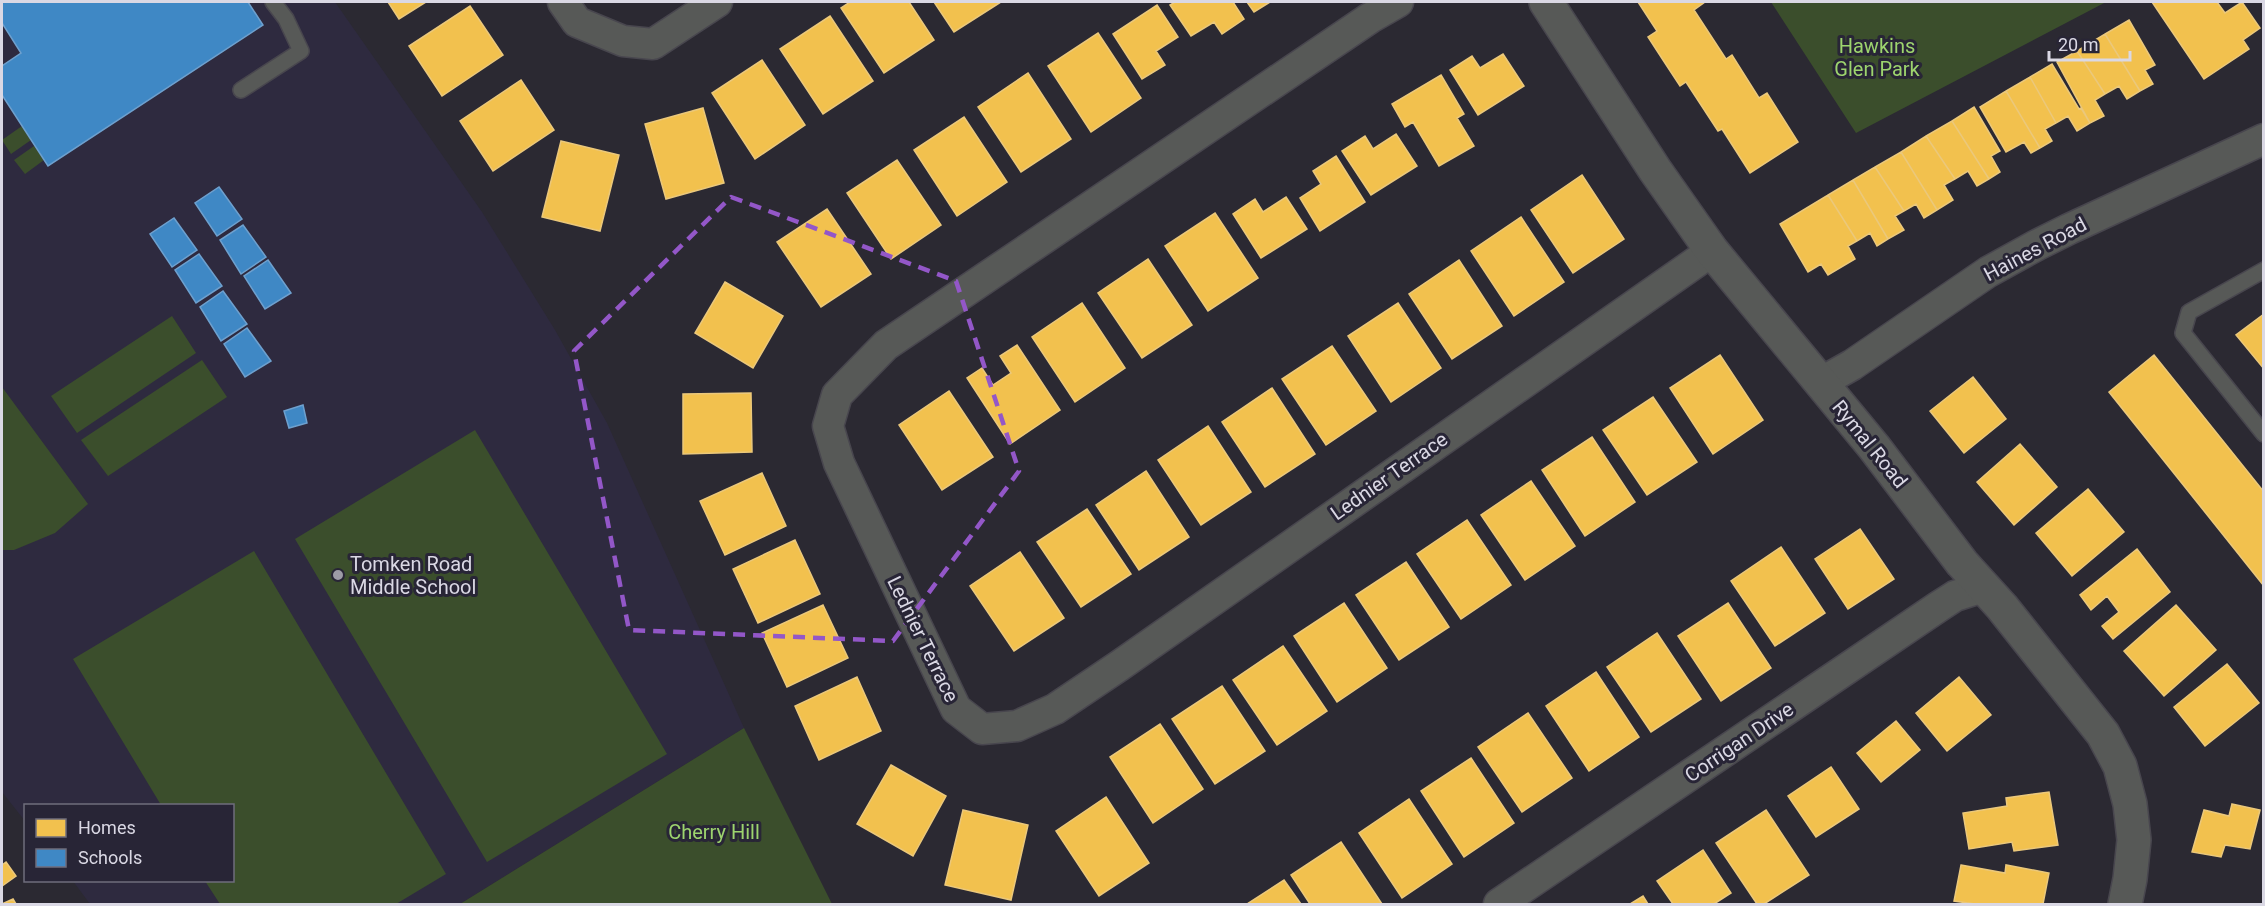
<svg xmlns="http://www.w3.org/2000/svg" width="2265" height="906" viewBox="0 0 2265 906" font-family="Roboto,sans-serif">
<rect width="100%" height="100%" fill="#2b2932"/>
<!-- built -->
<path fill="#2e2a3f" d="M 2,2 L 335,2 L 482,212 L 555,330 L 607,423 L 744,728 L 460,904 L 90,904 L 73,881 L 232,880 L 232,806 L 26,806 L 25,821 L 2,792 Z"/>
<!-- green -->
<path fill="#3b4e2c" d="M 1771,2 L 2106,2 L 1856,133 Z
M 22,126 L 31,140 L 11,154 L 2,140 Z
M 34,146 L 44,160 L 25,174 L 14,160 Z
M 172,316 L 196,353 L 77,433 L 51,396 Z
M 202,360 L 227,397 L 108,476 L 81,440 Z
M 2,387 L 88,504 L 55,533 L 14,550 L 2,550 Z
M 475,430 L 667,754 L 487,862 L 295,539 Z
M 254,551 L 446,874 L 396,904 L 220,904 L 205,881 L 232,880 L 232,806 L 161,805 L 73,659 Z
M 744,728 L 832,904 L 460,904 Z"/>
<!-- homes -->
<path fill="#f2c14e" stroke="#ebc87b" stroke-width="1.5" d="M 388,2 L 426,2 L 399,19 Z
M 850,2 L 909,2 L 934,40 L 884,73 L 841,8 Z
M 934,2 L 1001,2 L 954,32 Z
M 1175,2 L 1233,2 L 1244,19 L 1222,34 L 1214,22 L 1191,36 L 1170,5 Z
M 1247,2 L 1270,2 L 1254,12 Z
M 1638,2 L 1705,2 L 1694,10 L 1726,59 L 1732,55 L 1759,98 L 1767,93 L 1798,142 L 1750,173 L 1722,129 L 1718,131 L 1686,82 L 1680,86 L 1663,60 L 1648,37 L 1657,31 Z
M 2152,2 L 2217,2 L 2225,13 L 2242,2 L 2260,28 L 2243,40 L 2249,49 L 2204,79 Z
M 1157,5 L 1178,37 L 1156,51 L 1165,65 L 1142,79 L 1113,34 Z
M 470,6 L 503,55 L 442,96 L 409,46 Z
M 830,16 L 873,81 L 823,114 L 780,49 Z
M 2129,20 L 2155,65 L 2145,70 L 2153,84 L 2140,91 L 2105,34 Z
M 1098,33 L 1141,98 L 1091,132 L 1048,66 Z
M 2105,34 L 2140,91 L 2127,99 L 2119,86 L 2105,94 L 2077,51 Z
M 2077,51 L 2105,94 L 2095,100 L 2104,116 L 2090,123 L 2057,62 Z
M 1503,54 L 1524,86 L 1478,115 L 1450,70 L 1472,56 L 1480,68 Z
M 762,60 L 805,125 L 755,159 L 712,93 Z
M 2052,64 L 2079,109 L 2081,108 L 2090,123 L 2077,131 L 2068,116 L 2056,123 L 2030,77 Z
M 1028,73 L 1071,139 L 1021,172 L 978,107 Z
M 1441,75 L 1464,114 L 1457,118 L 1474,146 L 1439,166 L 1413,122 L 1405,127 L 1392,104 Z
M 2030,77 L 2056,123 L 2045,129 L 2052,141 L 2040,148 L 2006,91 Z
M 521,80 L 554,130 L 493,171 L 460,121 Z
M 2006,91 L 2040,148 L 2031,153 L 2024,142 L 2006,152 L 1980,107 Z
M 1974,107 L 2000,151 L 1991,156 L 2000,172 L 1989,179 L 1952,121 Z
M 703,108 L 724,183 L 666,199 L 645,124 Z
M 964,117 L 1007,182 L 957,216 L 914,150 Z
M 1952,121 L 1989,179 L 1977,186 L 1968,171 L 1955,179 L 1926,136 Z
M 1396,134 L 1417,166 L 1371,195 L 1342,151 L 1365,136 L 1373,149 Z
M 1926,136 L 1955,179 L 1944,185 L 1953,200 L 1937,210 L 1901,152 Z
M 561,141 L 619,155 L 600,231 L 542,217 Z
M 1901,152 L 1937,210 L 1924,218 L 1916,204 L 1904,211 L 1875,167 Z
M 1336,156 L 1365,202 L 1320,231 L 1300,198 L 1321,184 L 1313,171 Z
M 897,160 L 941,225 L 891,259 L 847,193 Z
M 1875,167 L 1904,211 L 1895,216 L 1904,230 L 1888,239 L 1853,180 Z
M 1582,175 L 1624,239 L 1573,273 L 1531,210 Z
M 1853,180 L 1888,239 L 1877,246 L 1870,233 L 1857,241 L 1828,195 Z
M 1828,195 L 1857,241 L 1848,246 L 1855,259 L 1828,275 L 1821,264 L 1808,272 L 1780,224 Z
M 1286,197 L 1307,229 L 1261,258 L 1233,214 L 1255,199 L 1263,212 Z
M 827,209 L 871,274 L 821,307 L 777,242 Z
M 1215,213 L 1258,278 L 1208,311 L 1165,246 Z
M 1521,217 L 1564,282 L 1514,316 L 1471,251 Z
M 1148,259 L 1192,325 L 1142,358 L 1098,293 Z
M 1459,260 L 1502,326 L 1452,359 L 1409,294 Z
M 725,282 L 783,316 L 753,368 L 695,333 Z
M 1082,303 L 1125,368 L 1075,402 L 1032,337 Z
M 1398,303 L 1441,368 L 1391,402 L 1348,336 Z
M 2264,314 L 2264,369 L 2236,335 Z
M 1017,345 L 1060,410 L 1010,444 L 967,378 L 982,368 L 993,385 L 1011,373 L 1000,356 Z
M 1332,346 L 1376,411 L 1326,445 L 1282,379 Z
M 1720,355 L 1763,420 L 1713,454 L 1670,388 Z
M 2154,355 L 2264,492 L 2264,586 L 2109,392 Z
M 1973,377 L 2006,419 L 1964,453 L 1930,411 Z
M 1272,388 L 1315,454 L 1265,487 L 1222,422 Z
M 949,391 L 993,457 L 942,490 L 899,425 Z
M 751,393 L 752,452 L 683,454 L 683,394 Z
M 1653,397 L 1697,462 L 1647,495 L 1603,430 Z
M 1208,426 L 1251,492 L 1201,525 L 1158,460 Z
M 1592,437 L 1635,502 L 1585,536 L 1542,470 Z
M 2020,444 L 2057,487 L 2014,525 L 1977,482 Z
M 1146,471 L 1189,537 L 1139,570 L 1096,505 Z
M 762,473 L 786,526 L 725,555 L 700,501 Z
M 1531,481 L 1575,546 L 1525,580 L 1481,515 Z
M 2088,489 L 2124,532 L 2072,576 L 2036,533 Z
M 1087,509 L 1131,574 L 1081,607 L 1037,542 Z
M 1467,520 L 1511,585 L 1461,619 L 1417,554 Z
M 1860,529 L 1894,579 L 1848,609 L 1815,559 Z
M 795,540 L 820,594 L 758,623 L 733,569 Z
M 1781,547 L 1825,613 L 1775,646 L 1731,581 Z
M 2137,549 L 2170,592 L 2113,639 L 2102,626 L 2119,612 L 2107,596 L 2091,610 L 2080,595 Z
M 1020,552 L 1064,618 L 1014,651 L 970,586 Z
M 1406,562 L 1449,627 L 1399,660 L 1356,595 Z
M 1344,603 L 1387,668 L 1337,702 L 1294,636 Z
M 1728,603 L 1771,668 L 1721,701 L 1678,636 Z
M 823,605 L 848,658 L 787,687 L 762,633 Z
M 2176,605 L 2216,650 L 2164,696 L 2124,651 Z
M 1657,633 L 1701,699 L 1651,732 L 1607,667 Z
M 1283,646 L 1327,711 L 1277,745 L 1233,680 Z
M 2227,664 L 2259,703 L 2205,746 L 2174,707 Z
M 1596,672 L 1639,737 L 1589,771 L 1546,706 Z
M 857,677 L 881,731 L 819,760 L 795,706 Z
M 1959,677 L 1991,715 L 1947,751 L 1916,713 Z
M 1222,686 L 1265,751 L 1215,784 L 1172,719 Z
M 1528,713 L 1572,778 L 1522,812 L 1478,747 Z
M 1896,721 L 1920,750 L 1881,782 L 1857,753 Z
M 1160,724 L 1203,789 L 1153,823 L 1110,757 Z
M 1471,758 L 1514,823 L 1464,857 L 1421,791 Z
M 891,765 L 946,796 L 913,856 L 857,824 Z
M 1831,767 L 1859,809 L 1816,837 L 1788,796 Z
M 2049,792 L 2058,845 L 2014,851 L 2012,842 L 1969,849 L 1963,813 L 2007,806 L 2006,798 Z
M 1106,797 L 1149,863 L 1099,896 L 1056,831 Z
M 1409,799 L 1452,864 L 1402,898 L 1359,833 Z
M 2232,804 L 2260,810 L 2250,849 L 2225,845 L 2221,857 L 2192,852 L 2204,810 L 2229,816 Z
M 963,810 L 1028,825 L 1011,900 L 945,885 Z
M 1766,810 L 1809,875 L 1764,904 L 1757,904 L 1716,843 Z
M 1341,842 L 1382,904 L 1310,904 L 1291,875 Z
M 1703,850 L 1731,893 L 1714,904 L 1673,904 L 1657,881 Z
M 6,862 L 16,876 L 2,886 L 2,865 Z
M 1961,865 L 2005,873 L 2006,865 L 2049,873 L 2043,904 L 1975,904 L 1954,901 Z
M 1284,880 L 1301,904 L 1247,904 Z
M 1643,896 L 1648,904 L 1630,904 Z
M 13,899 L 16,904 L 2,904 Z"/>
<!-- schools -->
<path fill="#3f88c5" stroke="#6ea0ce" stroke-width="1.5" d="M 2,2 L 248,2 L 263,25 L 48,166 L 2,95 L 2,66 L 21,53 L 2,23 Z
M 219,187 L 242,219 L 217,236 L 195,203 Z
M 174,218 L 197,250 L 172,267 L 150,234 Z
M 243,225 L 266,257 L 241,274 L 220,240 Z
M 199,254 L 222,286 L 196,303 L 175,270 Z
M 268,260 L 291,293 L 265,309 L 244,276 Z
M 223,291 L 247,324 L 221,341 L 200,307 Z
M 247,328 L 271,361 L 245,377 L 224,344 Z
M 303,405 L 307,423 L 289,428 L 284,411 Z"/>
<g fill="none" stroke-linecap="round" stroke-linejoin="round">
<defs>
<path id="service" d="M 241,90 L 301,51 L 286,19 L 273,2
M 2264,270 L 2189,312 L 2183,333 L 2264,434"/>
<path id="minor" d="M 563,2 L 577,22 L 623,41 L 653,44 L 717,2
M 1398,2 L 1370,18 L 886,345 L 837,395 L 828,426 L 839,463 L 956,709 L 982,729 L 1017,726 L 1055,709 L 1119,666 L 1712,251
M 1820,383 L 1852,365 L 1988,272 L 2037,245 L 2069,229 L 2264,139
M 1499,904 L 1938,607 L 1955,596 L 1983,587"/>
<path id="tertiary" d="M 1546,2 L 1655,170 L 1712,251 L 1874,447 L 1962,563 L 2002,607 L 2103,734 L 2120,766 L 2130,804 L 2134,840 L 2130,879 L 2125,904"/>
</defs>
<!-- service casing -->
<use href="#service" stroke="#48464e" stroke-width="18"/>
<!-- minor casing -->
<use href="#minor" stroke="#48464e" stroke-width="33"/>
<!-- tertiary casing -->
<use href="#tertiary" stroke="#48464e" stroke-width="36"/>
<!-- service -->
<use href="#service" stroke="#575957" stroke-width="15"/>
<!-- minor -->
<use href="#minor" stroke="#575957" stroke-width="30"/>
<!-- tertiary -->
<use href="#tertiary" stroke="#575957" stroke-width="33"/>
</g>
<!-- marked area -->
<path fill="none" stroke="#9357c8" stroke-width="4.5" stroke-dasharray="12 8" stroke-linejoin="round" d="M 731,197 L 956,281 L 1019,471 L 893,641 L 629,630 L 574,351 Z"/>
<!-- markers -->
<circle fill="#9d9ba6" stroke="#282536" stroke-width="2" cx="338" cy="575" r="6"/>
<g text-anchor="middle" stroke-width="6" stroke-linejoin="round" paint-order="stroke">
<!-- park labels -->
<g font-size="20" fill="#9dd46e" stroke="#282536">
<text x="1877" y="53">Hawkins<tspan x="1877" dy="23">Glen Park</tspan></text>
<text x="714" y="839">Cherry Hill</text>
</g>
<!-- street labels -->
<g font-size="20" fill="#dad8e4" stroke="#282536">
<text transform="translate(2035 249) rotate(-28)" y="7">Haines Road</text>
<text transform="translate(1870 444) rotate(51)" y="7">Rymal Road</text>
<text transform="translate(1389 476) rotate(-35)" y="7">Lednier Terrace</text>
<text transform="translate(923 639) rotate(64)" y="7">Lednier Terrace</text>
<text transform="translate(1739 742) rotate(-34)" y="7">Corrigan Drive</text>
</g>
<!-- poi labels -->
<g font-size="20" fill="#dad8e4" stroke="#282536" text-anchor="start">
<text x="350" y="571">Tomken Road<tspan x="350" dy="23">Middle School</tspan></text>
</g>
</g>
<!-- border -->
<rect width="2265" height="906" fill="none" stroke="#dad8e4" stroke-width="6"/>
<!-- legend -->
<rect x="24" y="804" width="210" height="78" fill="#282536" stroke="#6f6d7c" stroke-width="1.5"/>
<rect x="36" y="819" width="30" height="18" fill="#f2c14e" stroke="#6f6d7c" stroke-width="1.5"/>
<text x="78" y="834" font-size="18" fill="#dad8e4">Homes</text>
<rect x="36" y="849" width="30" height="18" fill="#3f88c5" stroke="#6f6d7c" stroke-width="1.5"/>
<text x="78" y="864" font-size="18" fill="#dad8e4">Schools</text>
<!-- scale -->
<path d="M2049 51v9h81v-9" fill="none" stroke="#dad8e4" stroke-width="3"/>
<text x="2058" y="51" font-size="18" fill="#dad8e4" stroke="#282536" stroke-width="4.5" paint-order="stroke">20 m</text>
</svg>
